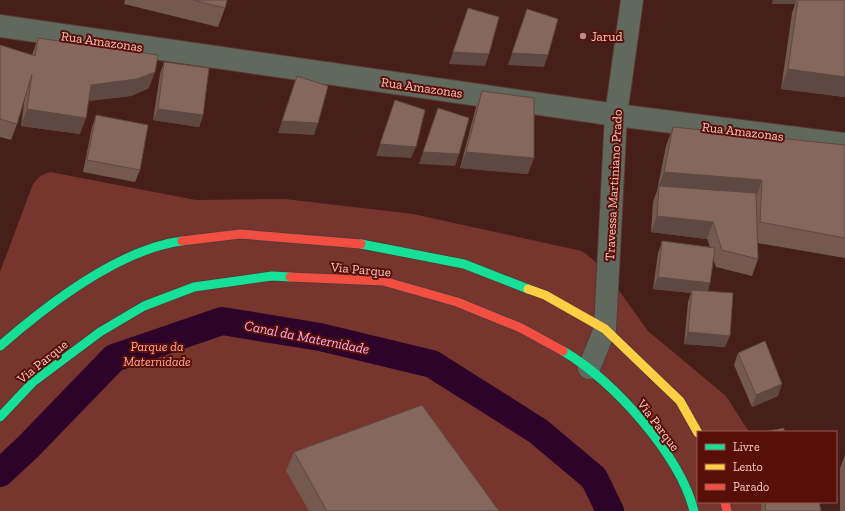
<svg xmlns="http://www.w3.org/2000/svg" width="845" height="511" viewBox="0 0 845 511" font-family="'Zilla Slab',serif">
<rect width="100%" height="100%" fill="#461e1a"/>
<!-- green -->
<path fill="#76362e" d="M 50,172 L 196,200 L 285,199 L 413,214 L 582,251 L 602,267 L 648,331 L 726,396 L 749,432 L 698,432 L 698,502 L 764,502 L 766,511 L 0,511 L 0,272 L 33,184 L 40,176 Z"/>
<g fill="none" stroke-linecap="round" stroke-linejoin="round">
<!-- canal -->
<path stroke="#2d0329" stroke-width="28" d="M 0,473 L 28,447 L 114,358 L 222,321 L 320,337 L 432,364 L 538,431 L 594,478 L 610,511"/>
<defs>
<path id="street" d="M 0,26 L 616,115 L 845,144
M 589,368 L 605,329 L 616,115 L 632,0"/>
<path id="fast" d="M 361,244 L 464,264 L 528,289
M 0,346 C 47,305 119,249 182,241
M 563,351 C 613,380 680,455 694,511
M 0,417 L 33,382 L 100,332 L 144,306 L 194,287 L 272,276 L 290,277"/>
<path id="slow" d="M 528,289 L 545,295 L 605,329 L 680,401 L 698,433"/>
<path id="jam" d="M 182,241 L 240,234 L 361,244
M 290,277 L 383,281 L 457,302 L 521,328 L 563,351
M 725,502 L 727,511"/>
</defs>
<!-- street casing -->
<use href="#street" stroke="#5b3935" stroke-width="24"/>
<!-- fast casing -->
<use href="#fast" stroke="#5b3935" stroke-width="11"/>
<!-- slow casing -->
<use href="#slow" stroke="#5b3935" stroke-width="11"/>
<!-- jam casing -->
<use href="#jam" stroke="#5b3935" stroke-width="11"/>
<!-- street -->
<use href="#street" stroke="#61685d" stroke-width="22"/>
<!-- fast -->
<use href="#fast" stroke="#16e098" stroke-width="9"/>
<!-- slow -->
<use href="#slow" stroke="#ffcf43" stroke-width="9"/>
<!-- jam -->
<use href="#jam" stroke="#f24e42" stroke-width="9"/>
</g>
<!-- wall -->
<path fill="#735950" d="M 125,0 L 227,0 L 225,8 L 218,27 L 124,4 Z
M 773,0 L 845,0 L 845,97 L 781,89 L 792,13 L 795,4 L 772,4 Z
M 38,38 L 149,88 L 131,96 L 88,101 L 80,134 L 21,126 L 25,96 L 17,124 L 11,140 L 0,137 L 0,45 L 32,55 Z
M 164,62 L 203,115 L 199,127 L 153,120 L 160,74 Z
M 482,91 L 528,174 L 460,168 L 476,107 Z
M 96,115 L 140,170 L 135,182 L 83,172 L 92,127 Z
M 673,127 L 845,145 L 845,258 L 757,243 L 758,259 L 752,276 L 716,267 L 713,259 L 710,283 L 708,291 L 725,347 L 684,344 L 688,302 L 691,293 L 653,289 L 658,253 L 662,241 L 710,247 L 707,239 L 651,232 L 653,202 L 657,191 L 666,146 Z
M 738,353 L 778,396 L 752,407 L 734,365 Z
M 294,452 L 499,511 L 309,511 L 286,471 Z
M 845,455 L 845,511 L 840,511 L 840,468 Z
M 761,502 L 819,502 L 820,511 L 761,511 Z"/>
<!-- shaded-wall -->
<path fill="#5e4841" d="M 773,0 L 796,0 L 795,4 L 772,4 Z
M 453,52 L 489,54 L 485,66 L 449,64 Z
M 512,53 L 548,55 L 544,67 L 508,65 Z
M 788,69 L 845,77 L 845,97 L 781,89 Z
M 155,72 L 149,88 L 131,96 L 85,101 L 91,85 Z
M 27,109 L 86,118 L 80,134 L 21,126 Z
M 158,109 L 203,115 L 199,127 L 153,120 Z
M 282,121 L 318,123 L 314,135 L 278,133 Z
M 380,144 L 416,147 L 411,158 L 376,156 Z
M 423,152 L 459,154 L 455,166 L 419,164 Z
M 466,152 L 534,158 L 528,174 L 460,168 Z
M 664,172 L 762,180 L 755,200 L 659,186 Z
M 657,216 L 713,222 L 707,239 L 651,232 Z
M 658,277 L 710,283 L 706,295 L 692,290 L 691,293 L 653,289 Z
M 688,332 L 730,336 L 725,347 L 684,344 Z
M 782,384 L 778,396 L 752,407 L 756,395 Z"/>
<!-- building -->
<path fill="#86675d" stroke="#5e4841" d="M 193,0 L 227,0 L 225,8 Z
M 798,0 L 845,0 L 845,77 L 788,69 Z
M 468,8 L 499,17 L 489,54 L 453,52 Z
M 527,9 L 558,19 L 548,55 L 512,53 Z
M 38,38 L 158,55 L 155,72 L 137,79 L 91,85 L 86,118 L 27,109 L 32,74 L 17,124 L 0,119 L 0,45 L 35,56 Z
M 164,62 L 209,68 L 203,115 L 158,109 Z
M 297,76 L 328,86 L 318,123 L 282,121 Z
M 482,91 L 534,98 L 534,158 L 466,152 Z
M 395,100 L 425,110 L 416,147 L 380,144 Z
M 438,108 L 469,118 L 459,154 L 423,152 Z
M 96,115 L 148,125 L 140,170 L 87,160 Z
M 673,127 L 845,145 L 845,238 L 760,222 L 762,180 L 664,172 Z
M 659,186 L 756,193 L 758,259 L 722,250 L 713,222 L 657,216 Z
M 662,241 L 715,248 L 710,283 L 658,277 Z
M 692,290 L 733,293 L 730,336 L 688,332 Z
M 765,341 L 782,384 L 756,395 L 738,353 Z
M 422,405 L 499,511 L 327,511 L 294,452 Z
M 784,428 L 784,432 L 763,432 Z
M 765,502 L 819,502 L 821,511 L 766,511 Z"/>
<!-- markers -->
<circle fill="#b98d87" stroke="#580f08" stroke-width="1.5" cx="583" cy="36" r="4"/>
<g text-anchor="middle" stroke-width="4" stroke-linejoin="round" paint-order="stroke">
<!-- poi labels -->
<g font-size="13" fill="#f7c9c1" stroke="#580f08" text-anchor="start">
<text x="591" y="41">Jarud</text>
</g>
<!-- street labels -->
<g font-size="13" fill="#f7c9c1" stroke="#580f08">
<text transform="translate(102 41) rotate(8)" y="5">Rua Amazonas</text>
<text transform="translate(422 87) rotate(8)" y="5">Rua Amazonas</text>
<text transform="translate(743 131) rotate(7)" y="5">Rua Amazonas</text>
<text transform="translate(613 185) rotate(-87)" y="5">Travessa Martiniano Prado</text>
<text transform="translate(361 269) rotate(5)" y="5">Via Parque</text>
<text transform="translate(42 361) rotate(-39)" y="5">Via Parque</text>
<text transform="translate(659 425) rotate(53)" y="5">Via Parque</text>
</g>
<!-- park labels -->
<g font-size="13" font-style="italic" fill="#fea99b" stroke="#580f08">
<text x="157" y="351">Parque da<tspan x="157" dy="15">Maternidade</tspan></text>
</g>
<!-- water labels -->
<g font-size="14" font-style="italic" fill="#fcaef5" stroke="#580f08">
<text transform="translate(307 337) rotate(11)" y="5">Canal da Maternidade</text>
</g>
</g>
<!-- legend -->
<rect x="697" y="431" width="140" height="72" fill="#580f08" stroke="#985952"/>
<rect x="705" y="444" width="20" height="6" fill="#16e098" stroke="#985952"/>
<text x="733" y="451" font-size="12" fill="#f7c9c1">Livre</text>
<rect x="705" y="464" width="20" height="6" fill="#ffcf43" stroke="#985952"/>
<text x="733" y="471" font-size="12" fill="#f7c9c1">Lento</text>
<rect x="705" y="484" width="20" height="6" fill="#f24e42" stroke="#985952"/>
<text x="733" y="491" font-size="12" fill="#f7c9c1">Parado</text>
</svg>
